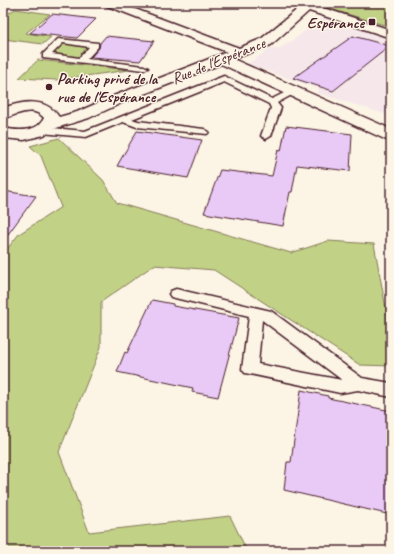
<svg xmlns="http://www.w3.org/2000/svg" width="394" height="554" viewBox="0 0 394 554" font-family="Caveat,sans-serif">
<rect width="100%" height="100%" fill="#fcf5e5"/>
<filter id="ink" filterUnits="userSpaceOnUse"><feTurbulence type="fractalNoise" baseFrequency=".025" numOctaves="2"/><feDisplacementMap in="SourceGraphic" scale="8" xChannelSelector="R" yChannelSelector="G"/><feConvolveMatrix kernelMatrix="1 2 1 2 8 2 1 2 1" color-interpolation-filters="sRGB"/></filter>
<g filter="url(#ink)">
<!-- built -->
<path fill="#f6e8ea" d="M 324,17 L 391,39 L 391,116 L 317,93 L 319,89 L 247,64 L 273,47 L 278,49 L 290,42 Z"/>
<!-- green -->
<path fill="#c1d286" stroke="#867858" d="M 310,3 L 391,3 L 391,27 Z
M 15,9 L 50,14 L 26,33 L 51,37 L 43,44 L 3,39 L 3,17 Z
M 63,42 L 91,46 L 79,59 L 49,55 Z
M 38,60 L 129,70 L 56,80 L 19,78 Z
M 59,138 L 103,180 L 117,203 L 291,253 L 328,241 L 374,244 L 390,330 L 391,366 L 360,365 L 214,270 L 154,265 L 101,302 L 101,347 L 59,452 L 89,532 L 230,516 L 247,551 L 3,551 L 3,254 L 19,234 L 61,207 L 41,156 L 30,146 Z"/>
<!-- building -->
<path fill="#e9caf7" stroke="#4a1f2b" d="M 52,14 L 96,19 L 77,38 L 30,33 Z
M 106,36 L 154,41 L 140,61 L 91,57 L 99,48 L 100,43 Z
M 353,36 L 390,46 L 333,91 L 293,78 Z
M 286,126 L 352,134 L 350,171 L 297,165 L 292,192 L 290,192 L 283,226 L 204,213 L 220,170 L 272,176 L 278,150 L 281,151 Z
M 137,131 L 202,140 L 188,178 L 117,166 Z
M 3,191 L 36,196 L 3,241 Z
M 152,300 L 173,304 L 173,306 L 239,318 L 218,397 L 192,392 L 193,388 L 117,372 L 125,352 L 127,353 Z
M 301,390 L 328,396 L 328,398 L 391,411 L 391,515 L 284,490 L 287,462 L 291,462 Z"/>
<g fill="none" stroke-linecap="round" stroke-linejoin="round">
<defs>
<path id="service" d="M 58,39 L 98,43 L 98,47 L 87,59 L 144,66 L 148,68 L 144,70 L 43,58 L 43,54 ZM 63,43 L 89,47 L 79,58 L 52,54 Z
M 224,76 L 272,99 L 292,89 L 295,88 L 299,91 L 277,103 L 281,108 L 271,136 L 266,139 L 261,136 L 271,108 L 269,104 L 224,82 L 132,119 L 138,121 L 204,129 L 209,132 L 207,134 L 137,127 L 123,122 L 86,137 L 41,133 L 36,130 L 41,127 L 85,131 Z
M 176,289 L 271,311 L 362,378 L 391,383 L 391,397 L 358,390 L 340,393 L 245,373 L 242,369 L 249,316 L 171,297 L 169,294 L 171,291 ZM 262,320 L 342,380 L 258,364 Z"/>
<path id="minor" d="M 103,3 L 119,3 L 239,48 L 261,39 L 299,8 L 293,5 L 291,3 L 308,3 L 391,30 L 391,38 L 309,11 L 271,45 L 233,59 L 384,126 L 391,130 L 391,142 L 221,64 L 126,101 L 89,118 L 53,129 L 44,135 L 24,140 L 3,138 L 3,128 C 17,131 37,133 44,118 C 33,105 16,115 3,119 L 3,108 C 23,101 46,97 59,117 L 77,112 L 116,95 L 227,52 L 105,5 Z"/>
</defs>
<!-- service casing -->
<use href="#service" stroke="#4a1f2b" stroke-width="3"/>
<!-- minor casing -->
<use href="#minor" stroke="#4a1f2b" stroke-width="3"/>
<!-- service -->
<use href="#service" fill="#fcf5e5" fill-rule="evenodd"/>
<!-- minor -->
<use href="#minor" fill="#fcf5e5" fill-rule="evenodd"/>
</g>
</g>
<!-- markers -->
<g fill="#4a1f2b" stroke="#fcf5e5" stroke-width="1.5">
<rect x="368" y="18" width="8" height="8" rx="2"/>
<circle cx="49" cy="87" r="4"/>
</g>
<g text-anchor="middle" stroke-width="3" stroke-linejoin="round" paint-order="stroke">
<!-- far-poi labels -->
<g font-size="16" font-weight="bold" fill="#4a1f2b" stroke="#fcf5e5" text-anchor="end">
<text x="364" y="28">Espérance</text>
<text x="57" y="84" text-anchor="start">Parking privé de la<tspan x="57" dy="18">rue de l'Espérance</tspan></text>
</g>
<!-- far-street labels -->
<g font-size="16" fill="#4a1f2b" stroke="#fcf5e5">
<text transform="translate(218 60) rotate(-22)" y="6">Rue de l'Espérance</text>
</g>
</g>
<!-- margin -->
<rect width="394" height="554" fill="none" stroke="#fcf5e5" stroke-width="16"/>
<rect x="8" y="8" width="378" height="538" fill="none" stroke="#4a1f2b" stroke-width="1.5" filter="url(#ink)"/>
</svg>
